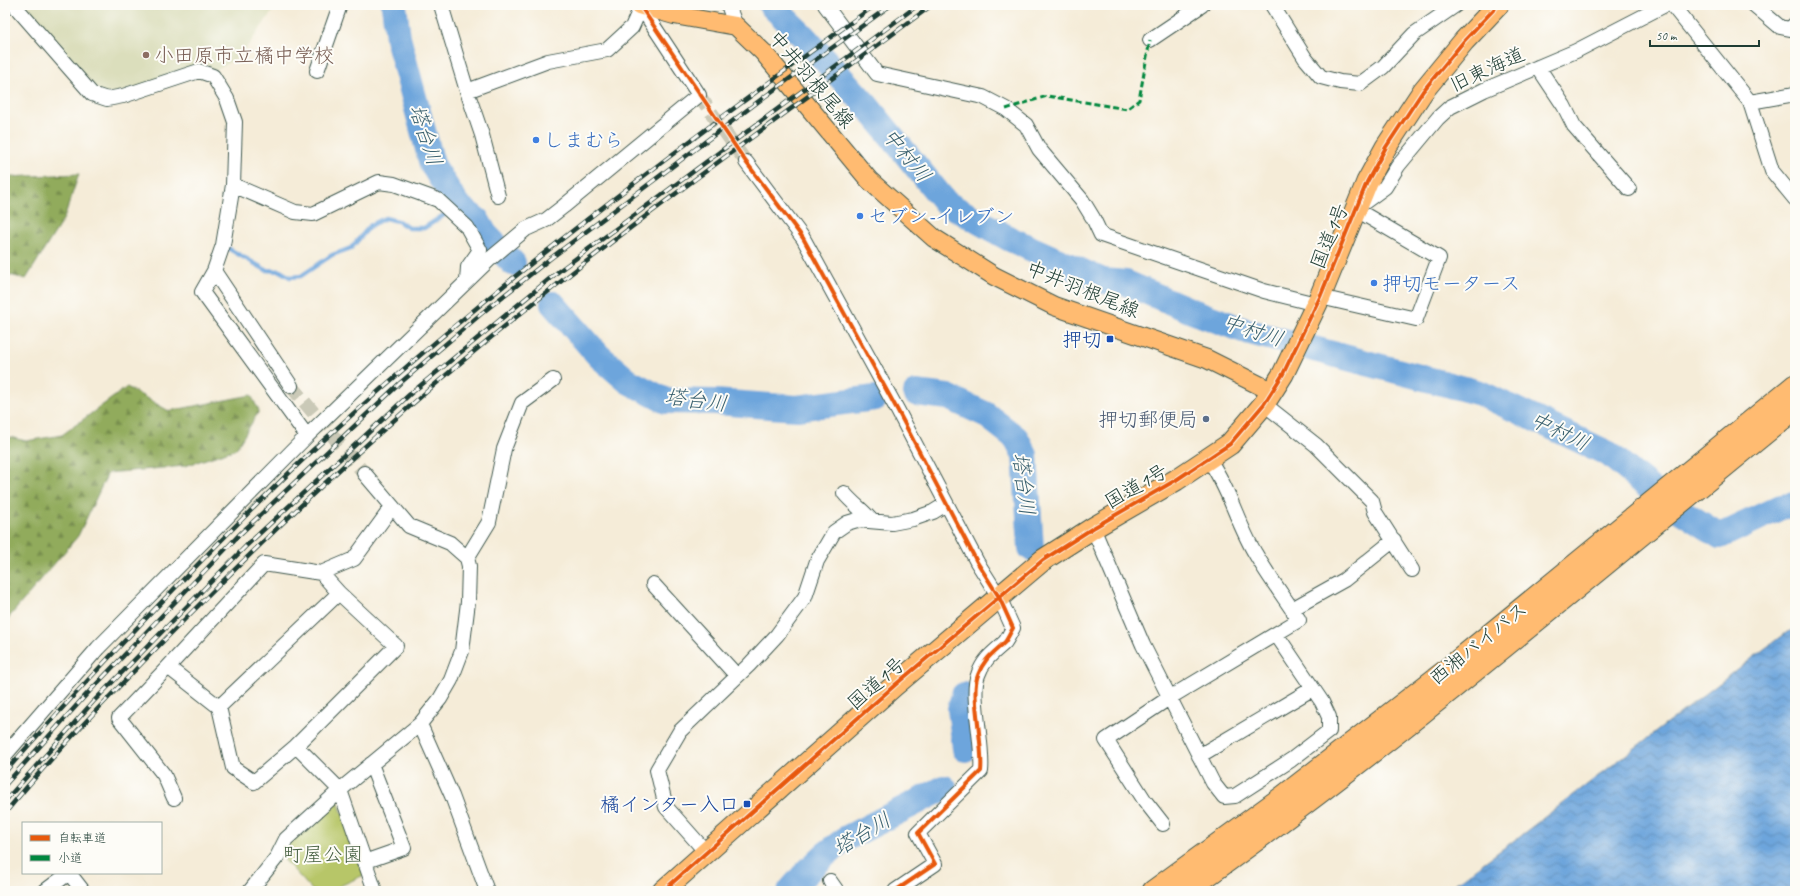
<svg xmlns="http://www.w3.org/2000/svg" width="1800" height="896" viewBox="0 0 1800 896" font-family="Caveat,'Klee One',sans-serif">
<defs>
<pattern id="forest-firs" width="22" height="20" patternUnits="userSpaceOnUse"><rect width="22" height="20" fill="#91ab5c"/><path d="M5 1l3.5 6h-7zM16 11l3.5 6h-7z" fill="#768c4d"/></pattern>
<pattern id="water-waves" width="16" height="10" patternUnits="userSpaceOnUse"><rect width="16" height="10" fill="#6da5dc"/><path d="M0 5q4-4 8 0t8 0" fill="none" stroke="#5988b3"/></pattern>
</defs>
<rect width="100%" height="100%" fill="#fdfcf7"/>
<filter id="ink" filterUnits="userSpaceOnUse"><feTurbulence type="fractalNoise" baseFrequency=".025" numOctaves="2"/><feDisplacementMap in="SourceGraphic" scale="8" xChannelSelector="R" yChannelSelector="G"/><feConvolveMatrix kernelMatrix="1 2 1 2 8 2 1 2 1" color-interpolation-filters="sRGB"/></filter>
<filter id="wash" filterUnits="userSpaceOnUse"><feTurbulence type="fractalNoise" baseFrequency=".012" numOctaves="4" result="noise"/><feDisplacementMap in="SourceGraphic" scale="16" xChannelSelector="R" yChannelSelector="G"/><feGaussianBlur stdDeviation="0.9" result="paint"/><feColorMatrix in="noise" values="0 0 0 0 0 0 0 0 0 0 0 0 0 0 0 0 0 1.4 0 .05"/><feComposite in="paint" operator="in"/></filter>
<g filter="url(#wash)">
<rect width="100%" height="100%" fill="#f5ecd8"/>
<!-- built -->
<path fill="#dbdebc" d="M 17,5 L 277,5 L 245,50 L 234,60 L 209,73 L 101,96 Z"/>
<!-- forest -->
<path fill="url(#forest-firs)" stroke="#587448" d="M 79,174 L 64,218 L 26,279 L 5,274 L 5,177 Z
M 127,387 L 169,411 L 251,395 L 259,411 L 236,449 L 185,466 L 108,473 L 78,536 L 5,622 L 5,436 L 26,441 L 62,435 Z"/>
<!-- park -->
<path fill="#b7c668" stroke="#6b824e" d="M 337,798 L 364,875 L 342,885 L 333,891 L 313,891 L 282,857 L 284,846 Z"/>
<!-- water -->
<path fill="url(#water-waves)" stroke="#467188" d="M 1795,628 L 1795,891 L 1445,891 L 1512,842 L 1780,637 Z"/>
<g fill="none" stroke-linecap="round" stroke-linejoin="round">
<!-- stream -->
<path stroke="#6da5dc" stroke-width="4.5" d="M 224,246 L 266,270 L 280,271 L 290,277 L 301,276 L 332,255 L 351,248 L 371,225 L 385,218 L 398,221 L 409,228 L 424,228 L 458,206"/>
<!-- river -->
<path stroke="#6da5dc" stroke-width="26" d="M 394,5 L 398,38 L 432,164 L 458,206 L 477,220 L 485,234 L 513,263
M 771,5 L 803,36 L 866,105 L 946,203 L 1010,239 L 1103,281 L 1126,283 L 1192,311 L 1246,331 L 1480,393 L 1609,454 L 1664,500 L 1720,536 L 1781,507 L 1795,505
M 553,304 L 599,356 L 628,381 L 666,401 L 715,402 L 797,408 L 875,398
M 916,393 L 948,397 L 985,414 L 1016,438 L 1025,455 L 1031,548
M 964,695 L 960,709 L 965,749
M 790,891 L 803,876 L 826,854 L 847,838 L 944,788"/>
</g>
</g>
<g filter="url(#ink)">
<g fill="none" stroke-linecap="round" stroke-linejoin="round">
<!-- minor-tunnel -->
<path stroke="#cac9b7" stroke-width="14" stroke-dasharray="14 7" stroke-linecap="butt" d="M 699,95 L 746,162
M 291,386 L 364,473"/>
<defs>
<path id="minor" d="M 14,5 L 92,94 L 107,99 L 123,96 L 199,71 L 213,76 L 227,99 L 235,122 L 233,185 L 223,245 L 214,271 L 202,292 L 307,436
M 441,5 L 467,91 L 482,135 L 498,196
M 728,5 L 736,26
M 825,5 L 877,74 L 983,97 L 1006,109 L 1026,125 L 1039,149 L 1082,200 L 1093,218 L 1101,235 L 1264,291 L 1316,304
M 1272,5 L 1305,58 L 1321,77 L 1340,82 L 1360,84 L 1383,67 L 1414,34 L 1456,5
M 1672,5 L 1750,102 L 1772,171 L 1795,199
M 1754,5 L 1780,27 L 1790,29 L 1795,24
M 1150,40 L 1202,5
M 1538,67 L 1564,106 L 1574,126 L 1629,189
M 317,71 L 340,5
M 467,91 L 548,61 L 607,50 L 632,27 L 641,7
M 1750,102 L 1795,94
M 746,162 L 803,238 L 898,411 L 977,562 L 999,597 L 1013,628 C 1010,633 1008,638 1005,642 C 994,653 984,658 978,675 C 970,695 984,745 981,771 L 918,833 L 935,864 L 895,891
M 233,185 L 295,212 L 313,214 L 379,182 L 394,184 L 438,200 L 467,227 L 480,250 L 468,267 L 467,281
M 214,271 L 291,386
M 1320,297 L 1416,319 L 1439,258 L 1355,209 L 1385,187 L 1398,166 L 1438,118 L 1450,107 L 1484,90 L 1576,51 L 1665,5
M 1264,404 L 1316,445 L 1372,501 L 1375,512 L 1412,570
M 844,493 C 853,504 864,511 872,521
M 1093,528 L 1143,645 L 1213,783 L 1224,797 L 1235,796 L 1291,760 L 1329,731 L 1329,717 L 1322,702 L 1276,634
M 467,558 L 489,522 L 504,449 L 522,403 L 553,380
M 321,573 L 339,593 L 396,646 L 296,746 L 254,782 L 233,768 L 219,707 L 168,667 L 264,564 L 321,573 L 354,559 L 392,507
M 653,584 L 737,676
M 1292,609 L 1344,580 L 1394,540
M 168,667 L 119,718 L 164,775 L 174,798
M 219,707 L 339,593
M 420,724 L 452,796 L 487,891
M 296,746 L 340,790 L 375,891
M 5,755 L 98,648 L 307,436 L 490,259 L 526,229 L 546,220 L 564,206 L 699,95 L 641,7
M 1199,756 L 1312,689
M 1163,824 L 1145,801 L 1106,740 L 1169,698 L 1299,620 C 1285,598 1268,576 1255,553 C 1237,523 1229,488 1209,460
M 706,852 L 666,807 L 657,770 L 680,731 L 749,665 L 777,635 L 805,597 L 817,561 L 834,532 L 847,523 L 857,520 L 892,523 L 913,519 L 933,512 L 946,504
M 364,862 L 404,848 L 371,764
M 69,873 L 83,891
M 830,881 L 837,891
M 45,891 L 69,873
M 250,891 L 277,857 L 286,839 L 340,790 L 420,724 L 440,699 L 451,680 L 462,651 L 468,602 L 469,566 L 467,558 L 450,543 L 409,526 L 364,473"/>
<path id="major" d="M 639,5 L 674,15 L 736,26 L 763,52 L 869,180 L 934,238 L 994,276 L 1054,306 L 1207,359 L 1271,391"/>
<path id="highway" d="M 663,891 L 895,685 L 1043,560 L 1093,528 L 1176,480 L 1230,444 L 1264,404 L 1283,374 L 1320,297 L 1367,182 L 1386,147 L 1423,91 L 1464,41 L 1498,5
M 1153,891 L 1282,797 L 1445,671 L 1795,385
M 1186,891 C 1397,742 1594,572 1795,409"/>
</defs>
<!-- minor casing -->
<use href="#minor" stroke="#3f574d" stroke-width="16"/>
<!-- major casing -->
<use href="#major" stroke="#3f574d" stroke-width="20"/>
<!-- highway casing -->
<use href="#highway" stroke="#3f574d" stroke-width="23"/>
<!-- minor -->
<use href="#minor" stroke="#fff" stroke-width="14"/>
<!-- major -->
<use href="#major" stroke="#ffbb71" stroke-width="18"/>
<!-- highway -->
<use href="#highway" stroke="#ffbb71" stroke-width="21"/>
<defs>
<path id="rail" d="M 5,772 C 69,699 136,628 204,558 C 239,522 275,486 312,451 C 488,288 681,146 875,5
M 5,785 L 86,695 L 239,535 L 399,384 L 482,313 L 551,258 L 767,95 L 891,5
M 5,801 L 93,702 L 247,545 L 409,395 L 559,271 L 918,5
M 5,813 C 62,744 124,681 186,618 C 297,506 412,399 535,302 C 664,199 799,104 932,5"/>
</defs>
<!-- rail casing -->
<use href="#rail" stroke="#1f3d34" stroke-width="4.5"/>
<!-- rail -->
<use href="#rail" stroke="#fdfcf7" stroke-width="3" stroke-dasharray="9" stroke-linecap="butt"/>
<!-- quiet -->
<path stroke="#00873e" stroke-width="3" stroke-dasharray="6 3" stroke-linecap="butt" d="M 1006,109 L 1047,96 L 1127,109 L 1139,100 L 1150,40"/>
<defs>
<path id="cycleway" d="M 641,7 L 746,162 L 803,238 L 898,411 L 977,562 L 999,597 L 1013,628 C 1010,633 1008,638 1005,642 C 994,653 984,658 978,675 C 970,695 984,745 981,771 L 918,833 L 935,864 L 895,891
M 663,891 L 895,685 L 1043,560 L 1093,528 L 1176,480 L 1230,444 L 1264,404 L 1283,374 L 1320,297 L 1367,182 L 1386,147 L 1423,91 L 1464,41 L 1498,5"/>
</defs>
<!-- cycleway casing -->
<use href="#cycleway" stroke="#fdfcf7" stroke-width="6"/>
<!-- cycleway -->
<use href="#cycleway" stroke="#e8590c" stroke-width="4"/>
</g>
</g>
<!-- markers -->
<circle fill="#8d6e63" stroke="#fdfcf7" stroke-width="1.5" cx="146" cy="55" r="4"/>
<g fill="#3f7fe0" stroke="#fdfcf7" stroke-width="1.5">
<circle cx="536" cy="140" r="4"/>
<circle cx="860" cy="216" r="4"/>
<circle cx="1374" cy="283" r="4"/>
</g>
<g fill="#1a4fb4" stroke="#fdfcf7" stroke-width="1.5">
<rect x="1106" y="335" width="8" height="8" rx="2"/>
<rect x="743" y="800" width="8" height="8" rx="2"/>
</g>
<circle fill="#5c6f8a" stroke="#fdfcf7" stroke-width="1.5" cx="1206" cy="419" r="4"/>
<g text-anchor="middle" stroke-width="4" stroke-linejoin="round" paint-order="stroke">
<!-- education labels -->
<g font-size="20" fill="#785e54" stroke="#fdfcf7" text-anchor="start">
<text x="154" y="62">小田原市立橘中学校</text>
</g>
<!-- street labels -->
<g font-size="20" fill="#1f3d34" stroke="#fdfcf7">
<text transform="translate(1487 69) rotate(-25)" y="7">旧東海道</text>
<text transform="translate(812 79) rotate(50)" y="7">中井羽根尾線</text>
<text transform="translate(1329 236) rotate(-68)" y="7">国道1号</text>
<text transform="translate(1083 289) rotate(22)" y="7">中井羽根尾線</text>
<text transform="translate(1136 486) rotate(-30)" y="7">国道1号</text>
<text transform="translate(1478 643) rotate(-39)" y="7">西湘バイパス</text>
<text transform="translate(876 683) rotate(-41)" y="7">国道1号</text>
</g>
<!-- shop labels -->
<g font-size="20" fill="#366cbe" stroke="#fdfcf7" text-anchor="start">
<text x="544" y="147">しまむら</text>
<text x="868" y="223">セブン-イレブン</text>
<text x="1382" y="290">押切モータース</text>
</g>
<!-- transit labels -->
<g font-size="20" fill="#164399" stroke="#fdfcf7" text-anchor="end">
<text x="1102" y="346">押切</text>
<text x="739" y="811">橘インター入口</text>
</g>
<!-- service labels -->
<g font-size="20" fill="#4e5e75" stroke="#fdfcf7" text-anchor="end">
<text x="1198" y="426">押切郵便局</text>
</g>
<!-- park labels -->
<g font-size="20" fill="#455f41" stroke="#fdfcf7">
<text x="323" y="861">町屋公園</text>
</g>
<!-- water labels -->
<g font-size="21" font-style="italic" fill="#3a616f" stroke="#fdfcf7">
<text transform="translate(426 135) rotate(72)" y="7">塔台川</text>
<text transform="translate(907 155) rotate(51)" y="7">中村川</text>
<text transform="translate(1253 330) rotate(18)" y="7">中村川</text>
<text transform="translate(696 400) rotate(7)" y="7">塔台川</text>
<text transform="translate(1560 431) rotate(26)" y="7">中村川</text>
<text transform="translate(1024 484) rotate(83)" y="7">塔台川</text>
<text transform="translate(862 834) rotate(-31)" y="7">塔台川</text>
</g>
</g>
<!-- margin -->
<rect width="1800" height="896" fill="none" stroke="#fdfcf7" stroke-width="20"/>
<!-- legend -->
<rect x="22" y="822" width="140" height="52" fill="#fdfcf7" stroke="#a4b0a9"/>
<rect x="30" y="835" width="20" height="6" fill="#e8590c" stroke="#a4b0a9"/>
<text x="58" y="842" font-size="12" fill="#1f3d34">自転車道</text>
<rect x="30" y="855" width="20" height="6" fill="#00873e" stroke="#a4b0a9"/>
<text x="58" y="862" font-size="12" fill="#1f3d34">小道</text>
<!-- scale -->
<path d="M1650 40v6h109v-6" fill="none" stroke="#1f3d34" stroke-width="2"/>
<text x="1656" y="40" font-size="12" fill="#1f3d34" stroke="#fdfcf7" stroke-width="3" paint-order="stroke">50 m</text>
</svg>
